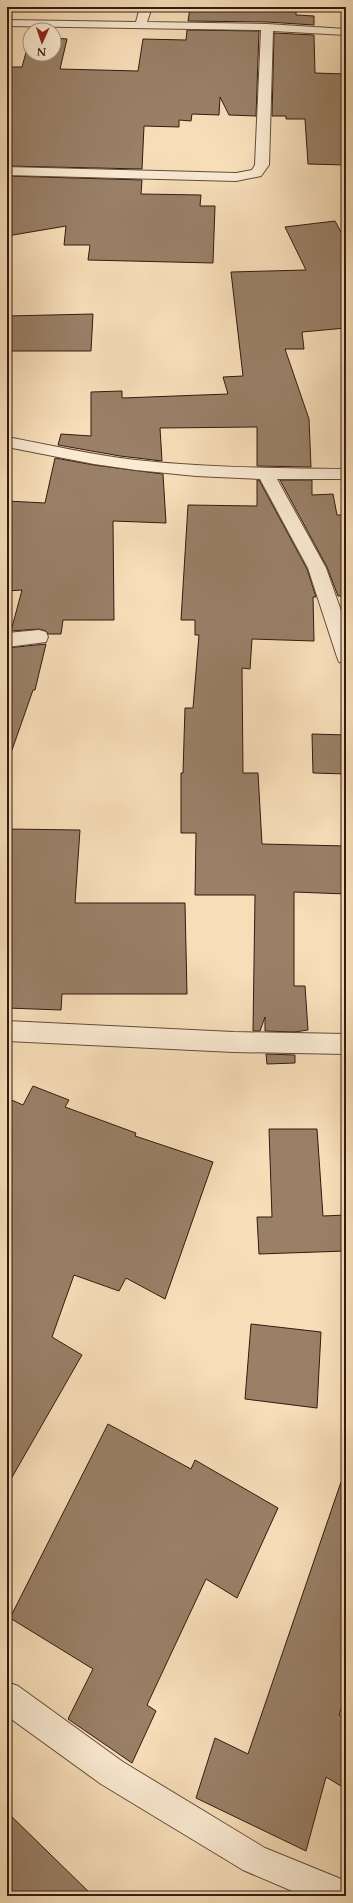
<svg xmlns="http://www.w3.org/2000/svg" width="353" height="1903" viewBox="0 0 353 1903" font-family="Cardo,serif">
<rect width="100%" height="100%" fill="#f7deb9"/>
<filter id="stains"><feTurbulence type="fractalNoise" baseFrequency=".005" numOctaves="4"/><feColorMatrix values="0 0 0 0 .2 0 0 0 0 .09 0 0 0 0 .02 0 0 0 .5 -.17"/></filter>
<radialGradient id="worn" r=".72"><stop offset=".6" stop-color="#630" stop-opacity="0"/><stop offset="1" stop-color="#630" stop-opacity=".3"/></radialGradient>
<!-- building -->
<path fill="#998067" stroke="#331b0f" d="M 219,7 L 296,7 L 296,15 L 314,16 L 314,25 L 267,22 L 188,21 L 190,8 L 219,9 Z
M 187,30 L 259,31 L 256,116 L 229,115 L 220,97 L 219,115 L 192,114 L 191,121 L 179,120 L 179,127 L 144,126 L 142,169 L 7,166 L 7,67 L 22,67 L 30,38 L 30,54 L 54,54 L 54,38 L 67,39 L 60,69 L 138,71 L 143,39 L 186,40 Z
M 274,33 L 314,35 L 315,73 L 346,74 L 346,165 L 308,164 L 305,119 L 286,119 L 286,116 L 272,116 Z
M 7,176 L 142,180 L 141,194 L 201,195 L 200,206 L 215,206 L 213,263 L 88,260 L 90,245 L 64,245 L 66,226 L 7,236 Z
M 335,221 L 346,241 L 346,328 L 302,332 L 304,349 L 285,349 L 309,419 L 311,467 L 257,466 L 257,427 L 160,428 L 162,461 L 120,456 L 58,445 L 61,434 L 91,436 L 91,392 L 122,391 L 122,398 L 228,394 L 223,377 L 243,376 L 231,272 L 306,270 L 285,227 Z
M 93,314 L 91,351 L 7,351 L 7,316 Z
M 55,458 L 94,465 L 163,474 L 166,523 L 113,521 L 114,620 L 63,620 L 61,634 L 48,634 L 46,631 L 39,629 L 11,631 L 22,590 L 7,591 L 7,501 L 45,503 Z
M 257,480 L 259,480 L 307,569 L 316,597 L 313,597 L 314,641 L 252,639 L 250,669 L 242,668 L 243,773 L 258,773 L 262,844 L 346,846 L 346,894 L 294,892 L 294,986 L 305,986 L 308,1030 L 295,1032 L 265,1031 L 265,1017 L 260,1031 L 253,1031 L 255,895 L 195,895 L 196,833 L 181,833 L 181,773 L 183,773 L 185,708 L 193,708 L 199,635 L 195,635 L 195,620 L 181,620 L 188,505 L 257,506 Z
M 280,480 L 312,480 L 312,495 L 333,494 L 337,515 L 346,515 L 346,596 L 338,596 L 327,567 Z
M 46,644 L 35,690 L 33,690 L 12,750 L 7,749 L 7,648 Z
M 312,734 L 346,735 L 346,774 L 313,773 Z
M 7,829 L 80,830 L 75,903 L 185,903 L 187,994 L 62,994 L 61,1010 L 7,1008 Z
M 266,1054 L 295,1055 L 295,1063 L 267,1064 Z
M 33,1086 L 69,1100 L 65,1107 L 136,1133 L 135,1136 L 213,1162 L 165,1299 L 126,1278 L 119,1291 L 74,1275 L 52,1337 L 82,1355 L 7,1486 L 7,1098 L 23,1105 Z
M 269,1129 L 317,1129 L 323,1216 L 346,1215 L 346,1251 L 259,1254 L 257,1217 L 272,1217 Z
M 251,1324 L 321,1332 L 317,1408 L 245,1399 Z
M 108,1424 L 191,1469 L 195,1460 L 278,1508 L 237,1598 L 206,1579 L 147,1705 L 156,1711 L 132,1763 L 68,1719 L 93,1669 L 10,1618 Z
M 341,1482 L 346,1483 L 346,1694 L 339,1715 L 346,1719 L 346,1789 L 326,1777 L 306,1851 L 196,1798 L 215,1738 L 248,1754 Z
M 7,1812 L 93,1896 L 7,1896 Z"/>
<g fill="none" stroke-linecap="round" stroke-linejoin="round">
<defs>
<path id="street" d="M 140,7 L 152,7 L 147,22 L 267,24 L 346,29 L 346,35 L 273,31 L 269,165 L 261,176 L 236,181 L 7,175 L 7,167 L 236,173 L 252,170 L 255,165 L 261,30 L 7,26 L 7,20 L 136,22 Z
M 7,437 C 50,445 93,455 136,460 C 206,468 276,468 346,469 L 346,479 L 277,479 L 326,568 L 346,625 L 346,664 L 339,662 L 337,657 L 308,568 L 260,479 L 196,476 L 136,470 L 94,464 L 7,447 Z
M 39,630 L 46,632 L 48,637 L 46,642 L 7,647 L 7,633 Z
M 7,1021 L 233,1032 L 346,1034 L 346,1054 L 233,1052 L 7,1041 Z
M 7,1682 L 18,1686 L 123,1762 L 265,1848 L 346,1881 L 346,1896 L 304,1896 L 243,1870 L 101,1784 L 7,1716 Z"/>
</defs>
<!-- street casing -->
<use href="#street" stroke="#644c3a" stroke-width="2"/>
<!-- street -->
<use href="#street" fill="#faead2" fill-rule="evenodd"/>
</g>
<!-- margin -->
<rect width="353" height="1903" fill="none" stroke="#f7deb9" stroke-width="24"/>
<rect x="8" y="8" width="337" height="1887" fill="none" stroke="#331b0f" stroke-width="2"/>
<rect x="12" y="12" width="329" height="1879" fill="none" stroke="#331b0f"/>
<!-- north arrow -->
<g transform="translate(42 42) rotate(183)"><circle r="19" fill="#faead2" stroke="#aa9784"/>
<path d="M0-3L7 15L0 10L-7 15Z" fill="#8f2418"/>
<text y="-6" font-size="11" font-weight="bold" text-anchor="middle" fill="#331b0f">N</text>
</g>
<rect width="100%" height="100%" filter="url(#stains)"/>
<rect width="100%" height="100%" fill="url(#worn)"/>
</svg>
